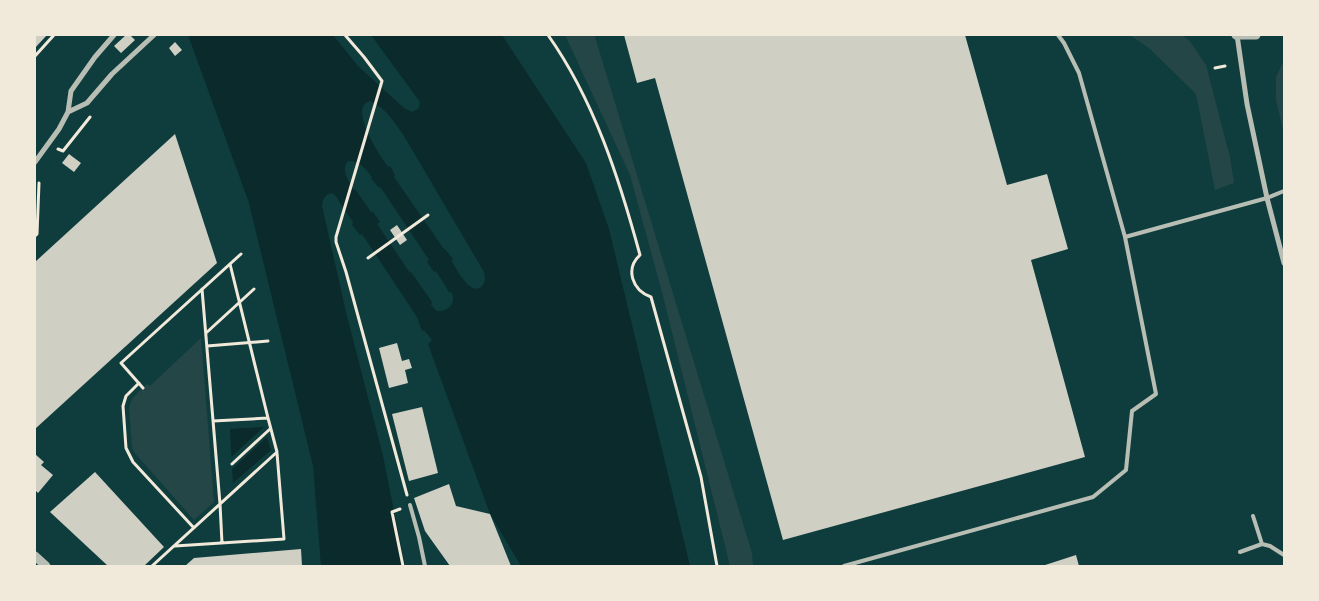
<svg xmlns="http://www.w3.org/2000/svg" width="1319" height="601" viewBox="0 0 1319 601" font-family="Figtree,sans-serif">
<rect width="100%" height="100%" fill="#0f3d3e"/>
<!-- green -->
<path fill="#244646" d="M 565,35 L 594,35 L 595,37 L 752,553 L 753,566 L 730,566 L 662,292 L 630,175 Z
M 1130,35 L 1181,35 L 1189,40 L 1206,65 L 1230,157 L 1234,183 L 1215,190 L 1196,94 L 1149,48 Z
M 1284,60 L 1284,134 L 1276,100 L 1276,77 Z
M 201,338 L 214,502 L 194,520 L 134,452 L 132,447 L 129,409 C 130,398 139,392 147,384 L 150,386 Z"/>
<!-- water -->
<path fill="#0a2a2b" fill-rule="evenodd" d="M 188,35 L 333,35 L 358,66 L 404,108 L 412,112 L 419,108 L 420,102 L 371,35 L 502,35 L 586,163 L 609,229 L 690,566 L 521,566 L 490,514 L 428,344 L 432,340 L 424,330 L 422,331 L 417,317 L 362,234 L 360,235 L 352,225 L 353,222 L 338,200 L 338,199 L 334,194 L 331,193 C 324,196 323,199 322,206 L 346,312 L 383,456 L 405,566 L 321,566 L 313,466 L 253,220 L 249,203 ZM 370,101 C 385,107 395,123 404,136 L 484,272 C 485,278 486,283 481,287 C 470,296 456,268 451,260 L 453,259 L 445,249 L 444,249 L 394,177 L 395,175 L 390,166 L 388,167 C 381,157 347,108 370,101 ZM 348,161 C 360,161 365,168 372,177 L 371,178 L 378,187 L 381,188 L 429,260 L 427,262 L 434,272 L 436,271 L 449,292 L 452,293 C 456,304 448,312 437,311 L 431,305 L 432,302 L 411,272 L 410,273 L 377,224 L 380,222 L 373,212 L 371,212 L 355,189 L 353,189 C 349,181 340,169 348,161 Z
M 264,427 L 271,450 L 233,483 L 230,429 Z"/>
<!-- pier -->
<path fill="#0f3d3e" d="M 264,427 L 267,437 L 232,469 L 231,457 Z"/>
<!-- building -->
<path fill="#cfcfc3" d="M 35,35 L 47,35 L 35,48 Z
M 126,35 L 130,35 L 135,40 L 121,53 L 114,46 Z
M 624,35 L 965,35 L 1007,185 L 1047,174 L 1068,249 L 1031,260 L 1085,457 L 783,540 L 655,78 L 637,83 Z
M 175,42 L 182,50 L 175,56 L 169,48 Z
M 175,134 L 217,263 L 35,429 L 35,262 Z
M 69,154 L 81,163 L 74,172 L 62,163 Z
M 397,225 L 407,240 L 400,245 L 390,230 Z
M 397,343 L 402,361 L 409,359 L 412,368 L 405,370 L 408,383 L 389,388 L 379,348 Z
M 422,407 L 438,473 L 409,481 L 392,414 Z
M 35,454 L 44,462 L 41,465 L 53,475 L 38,493 L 35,490 Z
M 95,472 L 164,547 L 144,566 L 108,566 L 50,512 Z
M 449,484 L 456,506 L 490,514 L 511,566 L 450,566 L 425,531 L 414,498 Z
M 301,549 L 302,566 L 185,566 L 194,558 Z
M 1076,555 L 1079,566 L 1042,566 Z"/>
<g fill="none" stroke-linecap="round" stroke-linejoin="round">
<!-- path -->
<path stroke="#f1e9da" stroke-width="3" d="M 345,35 L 364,57 L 382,81 L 336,237 L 336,242 L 346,272 L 407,495
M 548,35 C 594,100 619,178 640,255 C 625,269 632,290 651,297 L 701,477 L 717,566
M 35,56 L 54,35
M 1215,68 L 1225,66
M 58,149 L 63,151 L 90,117
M 35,236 L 37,234 L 39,183
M 368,258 L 428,215
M 230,264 L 268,418
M 202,289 L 220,504 L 222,543
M 206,333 L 254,289
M 207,346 L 268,341
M 139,383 L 126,396 L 123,406 L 126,448 L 133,462 L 194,528
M 143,388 L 121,363 L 241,254
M 232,464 L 270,429
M 400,509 L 392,512 L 403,566
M 175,546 L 284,539 L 277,453
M 152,566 L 277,452 L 268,418 L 213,421"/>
<!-- service -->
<path stroke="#b8beb3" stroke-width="4" d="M 1125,237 L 1267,198 L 1284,191
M 410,505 L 419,537 L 425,566
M 1253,516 L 1262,544 L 1270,546 L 1284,555
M 1240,552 L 1262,544
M 844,566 L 1093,497 L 1126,470 L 1132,411 L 1156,394 L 1125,237 L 1079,73 L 1064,43 L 1058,35"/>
<!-- minor -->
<path stroke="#b8beb3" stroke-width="5" d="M 1237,35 L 1247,104 L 1267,198 L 1284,263
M 68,112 L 87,103 L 112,74 L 154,35
M 35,162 L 59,129 L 68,112 L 71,91 L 95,57 L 114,35"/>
<!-- tertiary -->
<path stroke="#b8beb3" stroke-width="9" d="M 1236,35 L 1256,35
M 35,556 L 46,566"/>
</g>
<!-- border -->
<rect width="1319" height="601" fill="none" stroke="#f1e9da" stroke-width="72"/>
</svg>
